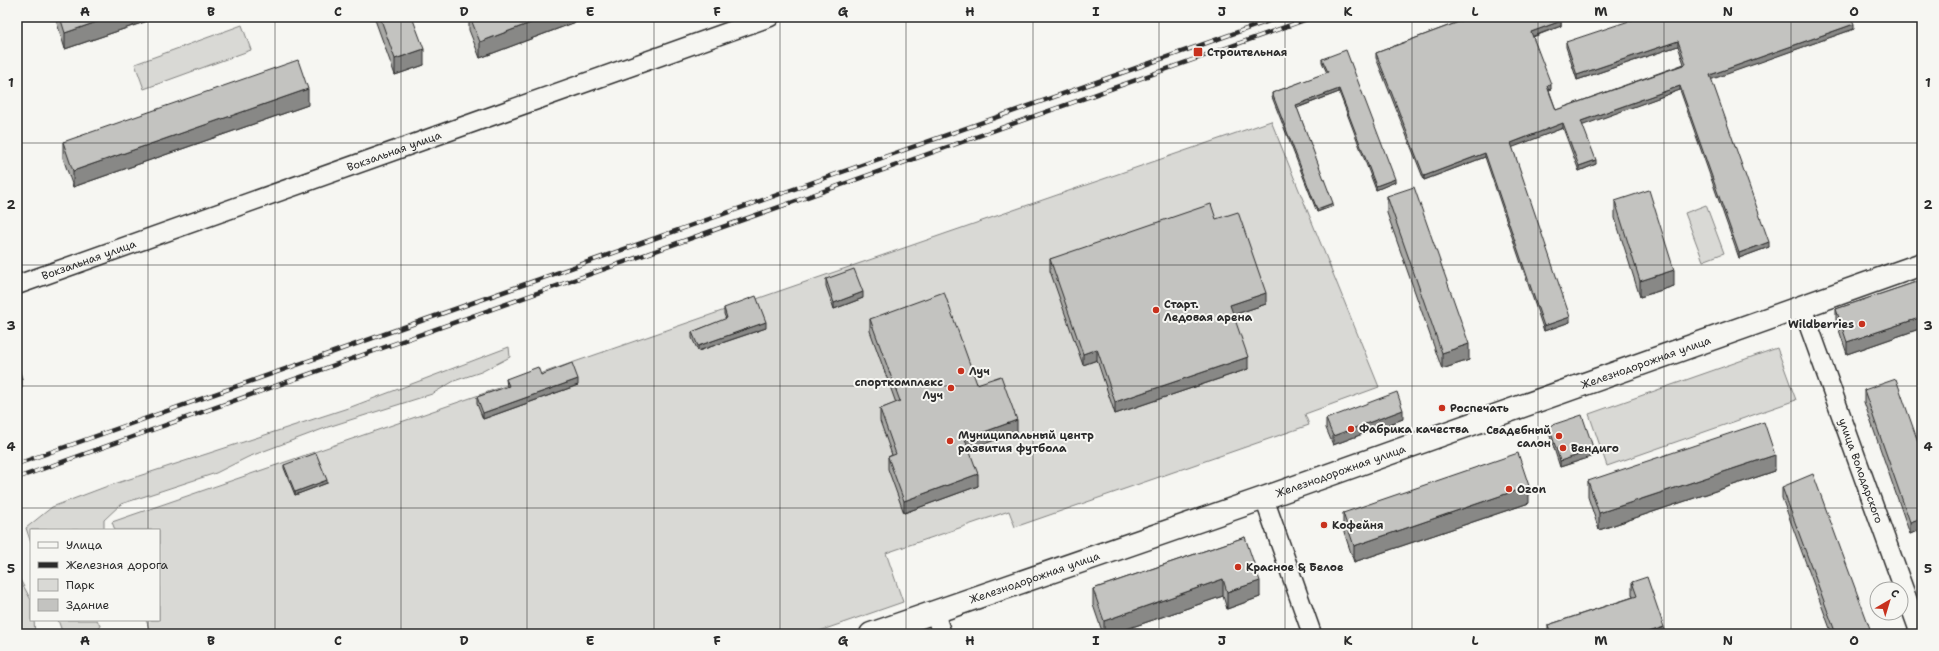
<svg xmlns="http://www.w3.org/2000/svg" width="1939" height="651" viewBox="0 0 1939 651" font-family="'Shantell Sans',sans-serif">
<rect width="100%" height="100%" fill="#f6f6f2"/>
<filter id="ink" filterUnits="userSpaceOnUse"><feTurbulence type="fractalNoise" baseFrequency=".025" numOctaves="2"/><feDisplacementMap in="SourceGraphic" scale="8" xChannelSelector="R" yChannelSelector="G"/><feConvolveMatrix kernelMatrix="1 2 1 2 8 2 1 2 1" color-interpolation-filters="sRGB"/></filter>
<g filter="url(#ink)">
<!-- green -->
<path fill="#d9d9d5" stroke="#828280" d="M 242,25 L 251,50 L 144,89 L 135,64 Z
M 1271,121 L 1379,387 L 1305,414 L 1309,425 L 1015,527 L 1009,511 L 886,553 L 903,602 L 811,634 L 151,634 L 146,620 L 159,620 L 159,530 L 115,530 L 112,522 Z
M 1706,205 L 1724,253 L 1703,261 L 1685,213 Z
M 509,347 L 510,357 L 481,372 L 454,381 L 432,394 L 328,427 L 248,457 L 216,473 L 121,504 L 104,520 L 104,530 L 31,530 L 31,543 L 26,528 L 52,507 L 105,487 L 351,407 Z
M 1777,348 L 1796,400 L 1607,466 L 1589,414 Z
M 17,574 L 31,600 L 31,620 L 34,620 L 35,634 L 17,634 Z
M 58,620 L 97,620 L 100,625 L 98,634 L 63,634 Z"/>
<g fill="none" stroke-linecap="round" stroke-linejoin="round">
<defs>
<g id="minor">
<path id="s1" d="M 17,285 L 770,17"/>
<path id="s2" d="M 1802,307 L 1920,634"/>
<path d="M 1264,498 L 1312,634"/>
<path d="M 934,611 L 942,634"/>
</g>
<g id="major">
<path id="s3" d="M 871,634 L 1264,498 L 1922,264"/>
</g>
</defs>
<!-- minor casing -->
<use href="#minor" stroke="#2b2b2b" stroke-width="21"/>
<!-- major casing -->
<use href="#major" stroke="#2b2b2b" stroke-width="25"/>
<!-- minor -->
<use href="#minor" stroke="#f6f6f2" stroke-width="18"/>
<!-- major -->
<use href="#major" stroke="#f6f6f2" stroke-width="22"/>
<defs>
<path id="rail" d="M 17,464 L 1280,17
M 17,478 L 1313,17"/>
</defs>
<!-- rail casing -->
<use href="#rail" stroke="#2b2b2b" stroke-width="4.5"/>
<!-- rail -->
<use href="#rail" stroke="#f6f6f2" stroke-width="3" stroke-dasharray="9" stroke-linecap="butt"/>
</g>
<!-- wall -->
<path fill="#a8a8a5" stroke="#2b2b2b" d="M 56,17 L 159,17 L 65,49 L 56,20 Z
M 374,17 L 412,17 L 424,65 L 395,75 Z
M 469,17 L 589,17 L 480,58 L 469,30 Z
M 1472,17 L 1567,17 L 1561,19 L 1561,26 L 1533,37 L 1551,89 L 1549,90 L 1556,110 L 1684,64 L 1678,46 L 1577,80 L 1566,47 L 1566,42 L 1854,29 L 1711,79 L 1769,247 L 1739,258 L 1680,90 L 1582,125 L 1596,164 L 1579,171 L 1563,128 L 1512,147 L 1570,322 L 1544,331 L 1485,157 L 1424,180 L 1376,58 L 1376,53 Z
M 1322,59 L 1395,182 L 1376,190 L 1339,92 L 1297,108 L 1333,206 L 1317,212 L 1272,97 L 1272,93 L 1327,73 L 1322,62 Z
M 308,105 L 73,187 L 63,158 L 63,142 Z
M 1387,196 L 1469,360 L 1442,369 L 1387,213 Z
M 1615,201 L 1674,286 L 1640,297 L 1615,218 Z
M 1216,219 L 1266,304 L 1233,315 L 1248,369 L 1115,414 L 1097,360 L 1083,365 L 1050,271 L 1050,259 Z
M 826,279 L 863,298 L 834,309 L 826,286 Z
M 1922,280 L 1922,328 L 1847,354 L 1836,321 L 1836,309 Z
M 724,308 L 766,328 L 698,351 L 692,338 L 692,332 L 726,319 L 724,314 Z
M 870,319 L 977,384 L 1017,432 L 968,449 L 978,486 L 904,513 L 888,469 L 888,457 L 892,455 L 880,421 L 880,409 L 896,403 L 870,331 Z
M 541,375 L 578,385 L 483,419 L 477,404 L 477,397 L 507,387 L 506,379 Z
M 1864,390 L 1922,453 L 1922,529 L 1910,534 L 1864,402 Z
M 1326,419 L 1403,419 L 1333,445 L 1326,428 Z
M 1549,426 L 1594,456 L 1560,467 L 1549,433 Z
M 284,465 L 327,483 L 295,495 L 284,468 Z
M 1775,471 L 1599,530 L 1588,497 L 1588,481 Z
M 1782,487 L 1872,634 L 1832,634 L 1782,498 Z
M 1529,503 L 1354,562 L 1343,529 L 1343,513 Z
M 1245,537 L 1260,597 L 1227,609 L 1223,596 L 1112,634 L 1103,634 L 1093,605 L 1093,589 Z
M 1632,582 L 1664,634 L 1548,634 L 1548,625 L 1633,597 L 1632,594 Z"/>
<!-- shaded-wall -->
<path fill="#888886" stroke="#2b2b2b" d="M 111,17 L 159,17 L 65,49 L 65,33 Z
M 546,17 L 589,17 L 480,58 L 480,42 Z
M 1559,17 L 1567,17 L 1559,20 Z
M 1561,21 L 1561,26 L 1531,37 L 1531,32 Z
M 1854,24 L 1854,29 L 1710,80 L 1710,75 Z
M 1678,41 L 1678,46 L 1577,80 L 1577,75 Z
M 424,49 L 424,65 L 395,75 L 395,59 Z
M 1551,84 L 1551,89 L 1547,91 L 1547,86 Z
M 1680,86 L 1680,90 L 1581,126 L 1581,121 Z
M 308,89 L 308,105 L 73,187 L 73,171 Z
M 1339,89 L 1339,92 L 1296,108 L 1296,105 Z
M 1563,123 L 1563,128 L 1511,148 L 1511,143 Z
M 1485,153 L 1485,157 L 1424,180 L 1424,176 Z
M 1596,160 L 1596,164 L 1579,171 L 1579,166 Z
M 1395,179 L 1395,182 L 1376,190 L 1376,186 Z
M 1333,203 L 1333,206 L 1317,212 L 1317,209 Z
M 1769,242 L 1769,247 L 1739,258 L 1739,253 Z
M 1674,270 L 1674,286 L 1640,297 L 1640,281 Z
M 863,292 L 863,298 L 834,309 L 834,303 Z
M 1266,293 L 1266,304 L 1230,316 L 1230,305 Z
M 1570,317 L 1570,322 L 1544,331 L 1544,326 Z
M 1922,317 L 1922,328 L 1847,354 L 1847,342 Z
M 766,322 L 766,328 L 698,351 L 698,346 Z
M 1469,344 L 1469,360 L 1442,369 L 1442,353 Z
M 1097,349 L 1097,360 L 1083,365 L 1083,354 Z
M 1248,357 L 1248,369 L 1115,414 L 1115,402 Z
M 22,379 L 22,388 L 17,389 L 17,380 Z
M 578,379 L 578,385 L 483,419 L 483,413 Z
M 1403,410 L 1403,419 L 1333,445 L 1333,436 Z
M 1017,420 L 1017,432 L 965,451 L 965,439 Z
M 1594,450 L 1594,456 L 1560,467 L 1560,461 Z
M 1775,455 L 1775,471 L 1599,530 L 1599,513 Z
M 978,474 L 978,486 L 904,513 L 904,501 Z
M 327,480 L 327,483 L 295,495 L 295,492 Z
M 1529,486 L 1529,503 L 1354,562 L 1354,546 Z
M 1922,518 L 1922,529 L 1910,534 L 1910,522 Z
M 1223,579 L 1223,596 L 1112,634 L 1104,634 L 1104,621 Z
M 1260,581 L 1260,597 L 1227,609 L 1227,592 Z
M 1664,627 L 1664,634 L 1643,634 Z"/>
<!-- building -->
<path fill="#c3c3c0" stroke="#2b2b2b" d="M 60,17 L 111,17 L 65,33 Z
M 380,17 L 412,17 L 424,49 L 395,59 Z
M 470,17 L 546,17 L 480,42 Z
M 1472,17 L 1560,17 L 1561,21 L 1531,32 L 1551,84 L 1547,86 L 1556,110 L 1686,64 L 1678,41 L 1577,75 L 1566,42 L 1641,17 L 1851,17 L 1854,24 L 1710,75 L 1769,242 L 1739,253 L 1680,86 L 1581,121 L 1596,160 L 1579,166 L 1563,123 L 1511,143 L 1570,317 L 1544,326 L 1485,153 L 1424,176 L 1376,53 Z
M 1346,50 L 1395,179 L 1376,186 L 1339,89 L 1296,105 L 1333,203 L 1317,209 L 1272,93 L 1328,72 L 1322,59 Z
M 298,60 L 308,89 L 73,171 L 63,142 Z
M 1414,187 L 1469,344 L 1442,353 L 1387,196 Z
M 1649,190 L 1674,270 L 1640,281 L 1615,201 Z
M 1211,204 L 1216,219 L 1238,212 L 1266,293 L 1230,305 L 1248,357 L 1115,402 L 1097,349 L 1083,354 L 1050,259 Z
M 854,269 L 863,292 L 834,303 L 826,279 Z
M 1922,280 L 1922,317 L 1847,342 L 1836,309 Z
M 944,292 L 977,384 L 1001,376 L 1017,420 L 965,439 L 978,474 L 904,501 L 888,457 L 896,454 L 880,409 L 900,401 L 870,319 Z
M 756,296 L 766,322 L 698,346 L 692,332 L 727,318 L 724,308 Z
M 17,361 L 22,379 L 17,380 Z
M 572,363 L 578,379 L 483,413 L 477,397 L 509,386 L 506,379 L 538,367 L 541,375 Z
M 1896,379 L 1922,453 L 1922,518 L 1910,522 L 1864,390 Z
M 1397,392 L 1403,410 L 1333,436 L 1326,419 Z
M 1582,415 L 1594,450 L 1560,461 L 1549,426 Z
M 1764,422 L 1775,455 L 1599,513 L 1588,481 Z
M 316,453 L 327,480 L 295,492 L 284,465 Z
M 1518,453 L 1529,486 L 1354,546 L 1343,513 Z
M 1813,474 L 1872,634 L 1836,634 L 1782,487 Z
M 1245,537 L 1260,581 L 1227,592 L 1223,579 L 1104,621 L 1093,589 Z
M 1647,577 L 1664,627 L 1643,634 L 1551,634 L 1548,625 L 1637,596 L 1632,582 Z"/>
</g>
<!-- grid -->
<path fill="none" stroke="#2b2b2b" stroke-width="1" stroke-opacity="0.55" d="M 148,17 L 148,530M 275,17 L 275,634M 401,17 L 401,634M 527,17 L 527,634M 654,17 L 654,634M 780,17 L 780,634M 906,17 L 906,634M 1033,17 L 1033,634M 1159,17 L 1159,634M 1285,17 L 1285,634M 1412,17 L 1412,634M 1538,17 L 1538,634M 1664,17 L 1664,634M 1791,17 L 1791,634M 17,143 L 1922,143M 17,265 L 1922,265M 17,386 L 1922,386M 17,508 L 1922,508M 148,620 L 148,634"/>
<!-- markers -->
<g fill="#c8321e" stroke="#f6f6f2" stroke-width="1.5">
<rect x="1193" y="47" width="10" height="10" rx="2"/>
<circle cx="1156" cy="310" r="4"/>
<circle cx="1862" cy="324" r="4"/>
<circle cx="961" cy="371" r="4"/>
<circle cx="951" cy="388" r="4"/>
<circle cx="1442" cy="408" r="4"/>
<circle cx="1351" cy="429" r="4"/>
<circle cx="1559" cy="436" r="4"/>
<circle cx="950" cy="441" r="4"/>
<circle cx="1563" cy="448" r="4"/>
<circle cx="1509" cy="489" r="4"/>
<circle cx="1324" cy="525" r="4"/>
<circle cx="1238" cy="567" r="4"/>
</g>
<g text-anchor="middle" stroke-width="4" stroke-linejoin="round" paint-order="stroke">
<!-- poi labels -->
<g font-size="11" font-weight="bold" fill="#2b2b2b" stroke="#f6f6f2" text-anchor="start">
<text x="1207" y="56">Строительная</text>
<text x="1164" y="308">Старт.<tspan x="1164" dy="13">Ледовая арена</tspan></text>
<text x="1854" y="328" text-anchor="end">Wildberries</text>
<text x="969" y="375">Луч</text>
<text x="943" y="386" text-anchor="end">спорткомплекс<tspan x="943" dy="13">Луч</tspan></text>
<text x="1450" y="412">Роспечать</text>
<text x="1359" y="433">Фабрика качества</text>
<text x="1551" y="434" text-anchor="end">Свадебный<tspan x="1551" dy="13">салон</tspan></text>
<text x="958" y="439">Муниципальный центр<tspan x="958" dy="13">развития футбола</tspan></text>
<text x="1571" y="452">Вендиго</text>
<text x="1517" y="493">Ozon</text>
<text x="1332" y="529">Кофейня</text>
<text x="1246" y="571">Красное &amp; Белое</text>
</g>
<!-- street labels -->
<g font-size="11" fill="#2b2b2b" stroke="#f6f6f2">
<text dy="4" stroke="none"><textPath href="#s1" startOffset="400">Вокзальная улица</textPath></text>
<text dy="4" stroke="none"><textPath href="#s1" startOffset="76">Вокзальная улица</textPath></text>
<text dy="4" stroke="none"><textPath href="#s3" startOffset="821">Железнодорожная улица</textPath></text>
<text dy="4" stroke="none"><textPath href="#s3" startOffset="497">Железнодорожная улица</textPath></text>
<text dy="4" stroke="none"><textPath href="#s2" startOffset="174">улица Володарского</textPath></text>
<text dy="4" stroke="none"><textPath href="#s3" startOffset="173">Железнодорожная улица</textPath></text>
</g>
</g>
<!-- margin -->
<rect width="1939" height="651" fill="none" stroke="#f6f6f2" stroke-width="44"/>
<!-- legend -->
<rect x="30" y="529" width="130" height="92" fill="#f6f6f2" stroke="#a5a5a2"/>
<rect x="38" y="542" width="20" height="6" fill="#f6f6f2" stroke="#a5a5a2"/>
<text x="66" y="549" font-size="12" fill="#2b2b2b">Улица</text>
<rect x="38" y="562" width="20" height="6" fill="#2b2b2b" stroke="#a5a5a2"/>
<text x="66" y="569" font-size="12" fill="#2b2b2b">Железная дорога</text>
<rect x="38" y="579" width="20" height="12" fill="#d9d9d5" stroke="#a5a5a2"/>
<text x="66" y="589" font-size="12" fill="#2b2b2b">Парк</text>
<rect x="38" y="599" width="20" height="12" fill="#c3c3c0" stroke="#a5a5a2"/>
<text x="66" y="609" font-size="12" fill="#2b2b2b">Здание</text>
<!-- north arrow -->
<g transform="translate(1889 601) rotate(38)"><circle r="19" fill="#f6f6f2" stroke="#a5a5a2"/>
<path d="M0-3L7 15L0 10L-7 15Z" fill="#c8321e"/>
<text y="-6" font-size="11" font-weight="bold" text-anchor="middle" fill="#2b2b2b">С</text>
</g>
<rect x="22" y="22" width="1895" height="607" fill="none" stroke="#2b2b2b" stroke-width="1.5"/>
<g font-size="13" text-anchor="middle" font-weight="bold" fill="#2b2b2b">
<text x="85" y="16">A</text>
<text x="211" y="16">B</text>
<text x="338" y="16">C</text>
<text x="464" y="16">D</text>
<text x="590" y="16">E</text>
<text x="717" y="16">F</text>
<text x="843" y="16">G</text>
<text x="970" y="16">H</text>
<text x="1096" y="16">I</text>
<text x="1222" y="16">J</text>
<text x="1348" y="16">K</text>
<text x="1475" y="16">L</text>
<text x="1601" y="16">M</text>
<text x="1728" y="16">N</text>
<text x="1854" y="16">O</text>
<text x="11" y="87">1</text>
<text x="1928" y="87">1</text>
<text x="11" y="209">2</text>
<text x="1928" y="209">2</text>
<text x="11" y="330">3</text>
<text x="1928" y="330">3</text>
<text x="11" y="451">4</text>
<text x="1928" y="451">4</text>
<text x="11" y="573">5</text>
<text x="1928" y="573">5</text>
<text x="85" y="645">A</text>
<text x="211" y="645">B</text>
<text x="338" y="645">C</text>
<text x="464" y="645">D</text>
<text x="590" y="645">E</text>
<text x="717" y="645">F</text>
<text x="843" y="645">G</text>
<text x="970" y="645">H</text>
<text x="1096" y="645">I</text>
<text x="1222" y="645">J</text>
<text x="1348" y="645">K</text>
<text x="1475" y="645">L</text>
<text x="1601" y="645">M</text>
<text x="1728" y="645">N</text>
<text x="1854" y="645">O</text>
</g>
</svg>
